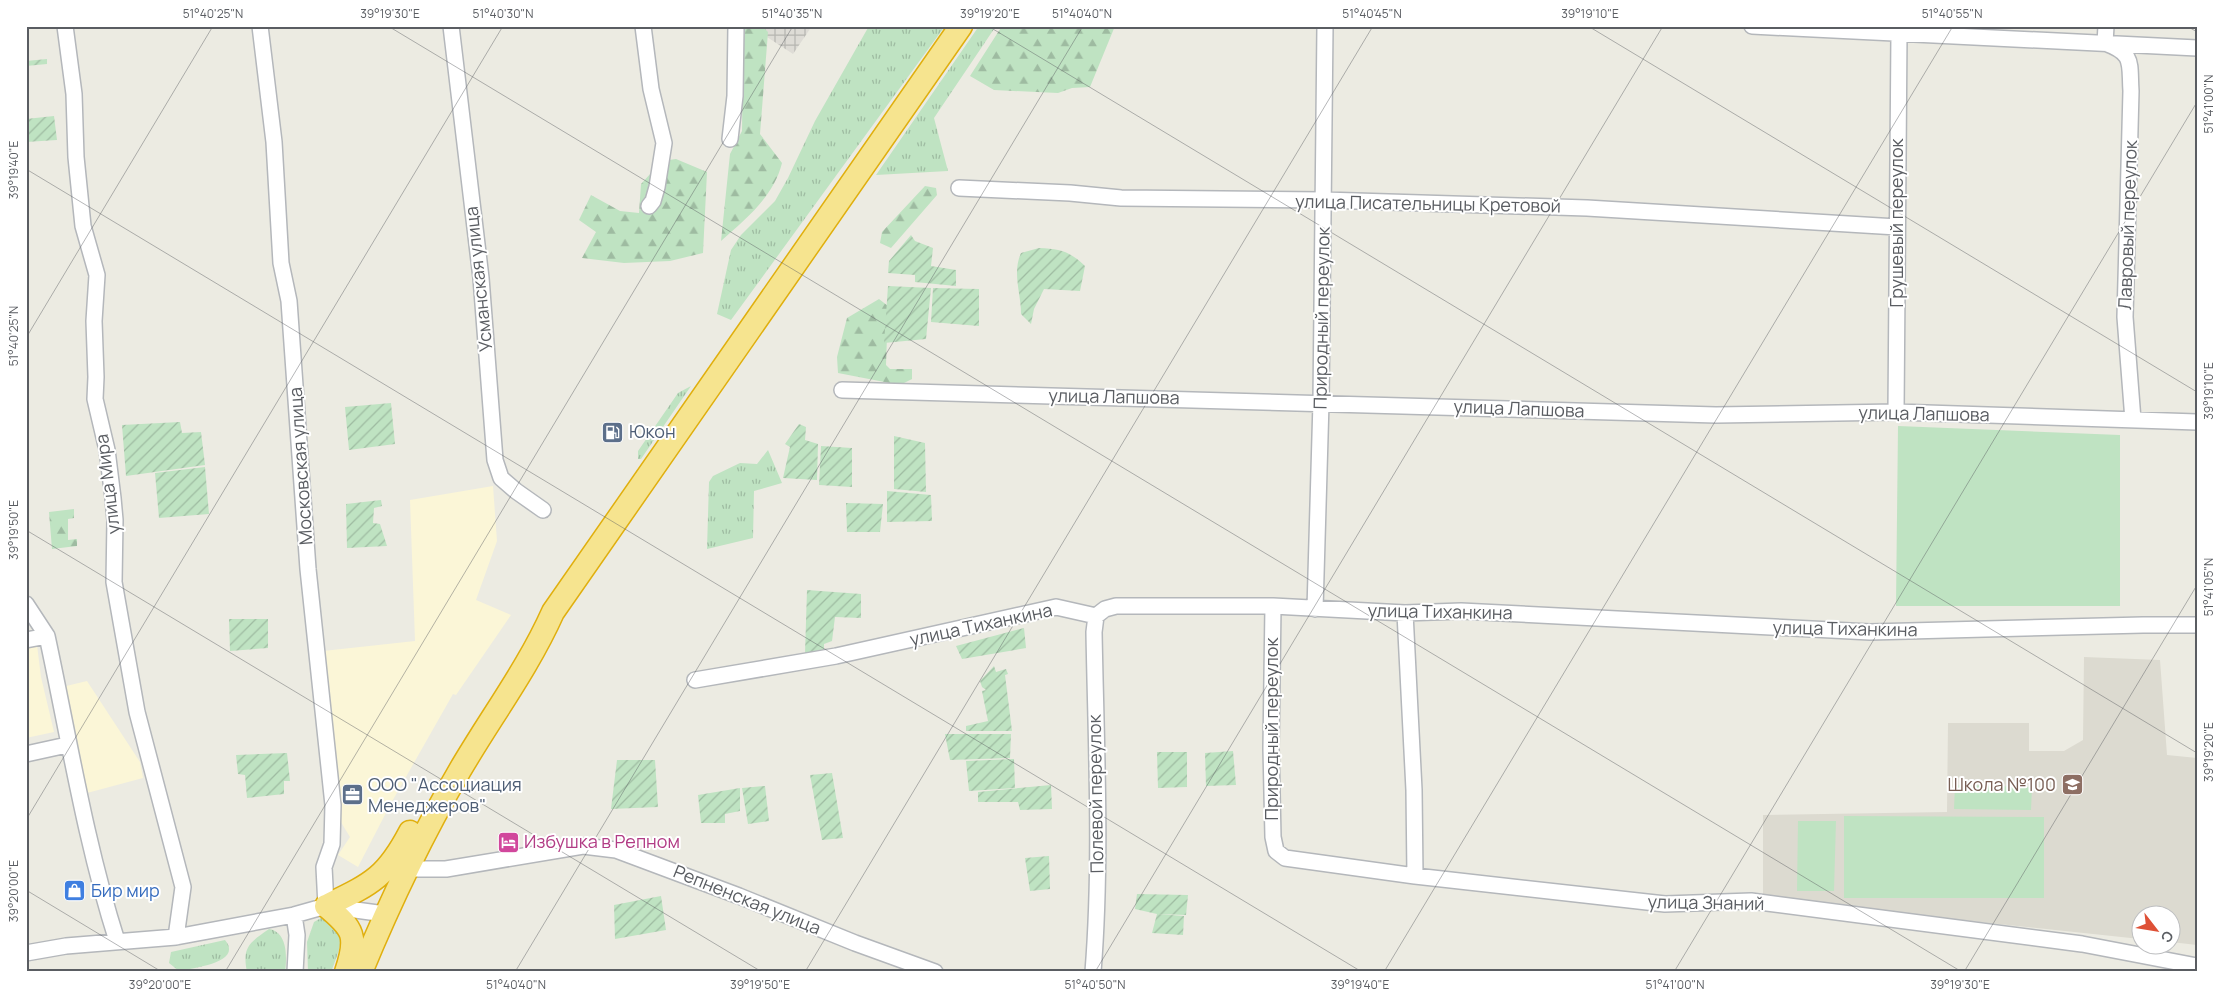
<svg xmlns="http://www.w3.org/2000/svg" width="2223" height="998" viewBox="0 0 2223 998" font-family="Manrope,sans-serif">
<defs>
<pattern id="industrial-grid" width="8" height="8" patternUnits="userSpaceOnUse" patternTransform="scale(1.25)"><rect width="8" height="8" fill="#dedcd6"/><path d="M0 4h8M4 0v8" fill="none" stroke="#b7b6b1"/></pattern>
<pattern id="grass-tufts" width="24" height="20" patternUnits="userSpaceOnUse" patternTransform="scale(1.25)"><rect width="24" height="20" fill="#bfe3c2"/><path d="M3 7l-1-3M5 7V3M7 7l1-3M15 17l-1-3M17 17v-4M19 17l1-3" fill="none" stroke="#9ebba1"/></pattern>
<pattern id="forest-firs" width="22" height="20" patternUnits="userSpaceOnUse" patternTransform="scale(1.25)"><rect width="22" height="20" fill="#bfe3c2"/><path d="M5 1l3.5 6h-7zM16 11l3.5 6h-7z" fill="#9ebba1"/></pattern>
<pattern id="garden-furrows" width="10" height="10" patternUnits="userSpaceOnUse" patternTransform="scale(1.25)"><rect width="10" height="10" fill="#bfe3c2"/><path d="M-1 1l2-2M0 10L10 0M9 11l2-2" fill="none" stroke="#9ebba1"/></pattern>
</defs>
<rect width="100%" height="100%" fill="#ecebe2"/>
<!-- commercial -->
<path fill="#fbf6d7" d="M 493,486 L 497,541 L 476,600 L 511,615 L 456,695 L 453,694 L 390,805 L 358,867 L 338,855 L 350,837 L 336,814 L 323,651 L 415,641 L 410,500 Z
M 37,645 L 41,677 L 54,732 L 26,738 L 26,648 Z
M 87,681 L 140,762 L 143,778 L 87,793 L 62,687 Z"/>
<!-- industrial -->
<path fill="url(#industrial-grid)" d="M 759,26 L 812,26 L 793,54 L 758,31 Z"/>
<!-- education -->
<path fill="#dcdad0" d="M 2084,657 L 2160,660 L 2167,755 L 2197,758 L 2197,945 L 2171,942 L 2170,916 L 2140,916 L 2140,939 L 1763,899 L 1763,815 L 1947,812 L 1948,723 L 2029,723 L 2029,751 L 2064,751 L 2083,740 Z"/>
<!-- grass -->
<path fill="url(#grass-tufts)" d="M 869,26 L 945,26 L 731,320 L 717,314 L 731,250 L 741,235 L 775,201 L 788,178 L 815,121 Z
M 979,26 L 996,26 L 934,118 L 948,171 L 876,175 Z
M 691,386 L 641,459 L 638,459 L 638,451 L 678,393 Z
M 768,450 L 782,483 L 754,491 L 753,538 L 707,549 L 709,482 L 713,476 L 740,463 L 757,464 Z
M 321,918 C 351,929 339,950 331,972 L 308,972 L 307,942 L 314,922 Z
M 269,929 C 288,932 287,958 285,972 L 247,972 C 242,947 249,943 269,929 Z
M 225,940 C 244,963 191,968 179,971 L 169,963 L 171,952 Z"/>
<!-- forest -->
<path fill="url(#forest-firs)" d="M 747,26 L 762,26 L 768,32 L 760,134 L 782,163 C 774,196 746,219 721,241 L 730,154 L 742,131 L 743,51 L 745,28 Z
M 1002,26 L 1115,26 L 1090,87 L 1072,88 L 1058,93 L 994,90 L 970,76 Z
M 676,159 L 707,172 L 703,253 L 670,261 L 624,263 L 582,258 L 596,232 L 579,220 L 591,195 L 620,211 L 639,213 L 641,184 L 662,161 Z
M 925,186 L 936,188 L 937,195 L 891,248 L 880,243 L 882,232 Z
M 879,299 L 888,306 L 886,365 L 890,369 L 912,369 L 912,379 L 900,385 L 838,373 L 837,357 L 847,318 Z
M 74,509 L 74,518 L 68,519 L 68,540 L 77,539 L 77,546 L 52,549 L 49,512 Z"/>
<!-- garden -->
<path fill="url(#garden-furrows)" d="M 47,59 L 47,64 L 26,66 L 26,61 Z
M 54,116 L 57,140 L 26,142 L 26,119 Z
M 911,235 L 915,241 L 933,248 L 931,266 L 956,270 L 956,286 L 915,282 L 915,275 L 888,273 L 889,261 Z
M 1039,248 C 1061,249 1069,251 1085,266 L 1080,291 L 1044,289 L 1034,309 L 1031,324 L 1021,314 C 1021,293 1012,273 1021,253 Z
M 888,286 L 931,288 L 926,339 L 884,343 Z
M 933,288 L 979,289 L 979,326 L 931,322 Z
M 391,403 L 395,444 L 349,450 L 345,407 Z
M 180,422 L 182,433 L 201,432 L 205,465 L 126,476 L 122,425 Z
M 799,424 L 806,427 L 805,440 L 818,444 L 817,480 L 783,478 L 790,447 L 785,444 Z
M 894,436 L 925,443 L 926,492 L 894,489 Z
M 821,446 L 852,448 L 852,487 L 819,485 Z
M 205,467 L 209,514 L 159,518 L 155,473 Z
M 887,491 L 931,495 L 932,521 L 887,522 Z
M 381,500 L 382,506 L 374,508 L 373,523 L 380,524 L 387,546 L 347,548 L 346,504 Z
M 846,503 L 883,504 L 880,532 L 847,532 Z
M 807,590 L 861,594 L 861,618 L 835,617 L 832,641 L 824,644 L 824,651 L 805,654 Z
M 229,619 L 268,619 L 268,648 L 230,651 Z
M 1024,628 L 1026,648 L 962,659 L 956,646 Z
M 994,666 L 996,672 L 1006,669 L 1008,674 L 1005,675 L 1012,731 L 966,731 L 966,726 L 988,721 L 982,691 L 986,690 L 982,687 L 980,681 Z
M 945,734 L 1011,734 L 1010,758 L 950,760 Z
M 1233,751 L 1236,785 L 1206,786 L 1205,753 Z
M 1157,752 L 1187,752 L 1187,787 L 1158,788 Z
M 287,753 L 290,781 L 284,781 L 284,794 L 247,798 L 245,775 L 238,774 L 236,755 Z
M 1014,759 L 1015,788 L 969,791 L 966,761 Z
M 617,760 L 655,760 L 658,807 L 611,809 Z
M 832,773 L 843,838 L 822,840 L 810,775 Z
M 1051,785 L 1052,809 L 1020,810 L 1018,802 L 978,802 L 978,792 Z
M 765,786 L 769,821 L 748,824 L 742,788 Z
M 740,788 L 740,811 L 725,814 L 725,823 L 701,823 L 698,795 Z
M 1049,856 L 1050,889 L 1030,891 L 1025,858 Z
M 1137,894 L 1188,895 L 1186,915 L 1157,914 L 1135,909 Z
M 661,896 L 666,930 L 615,939 L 614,905 Z
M 1157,914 L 1184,916 L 1183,935 L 1152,933 Z"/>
<!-- pitch -->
<path fill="#bfe3c2" d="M 1898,426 L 2120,435 L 2120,606 L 1896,606 Z
M 1955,785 L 2032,787 L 2031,810 L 1954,809 Z
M 1844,816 L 2044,817 L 2044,898 L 1844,898 Z
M 1798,821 L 1836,821 L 1834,891 L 1797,891 Z"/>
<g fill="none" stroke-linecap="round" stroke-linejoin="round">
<defs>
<path id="minor" d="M 65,26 L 74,94 L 76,157 L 83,226 L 97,275 L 94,321 L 96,377 L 95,399 L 107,450 L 113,498 L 115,520 L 114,582 L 137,712 L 183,887 L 176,937
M 260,26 L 274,142 L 281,263 L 289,301 L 308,569 L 333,805 L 332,844 L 324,867 L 326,906
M 451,26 L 481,278 L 495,460 L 501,478 L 516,491 L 543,510
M 643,26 L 651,89 L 664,143 L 657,187 L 653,201 L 649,206
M 1752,26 L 2197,48
M 2106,26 L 2105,43 C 2135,54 2129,63 2131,91 L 2125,317 L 2133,420
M 730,139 L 735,96 L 736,26
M 959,188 L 1070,193 L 1121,198 L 1324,200 L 1587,208 L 1897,227
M 842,390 L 1716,415 L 1896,412 L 2197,422
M 1896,412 L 1899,33
M 26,604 L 47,636
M 1273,606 L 1271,748 L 1273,837 L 1276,851 L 1285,858 L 1415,876 L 1665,904 L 1751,901 L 2082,944 L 2197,966
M 1315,609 L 1321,402 L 1325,26
M 1405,613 L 1414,790 L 1415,876
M 26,640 L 47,636 C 69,738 85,841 117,941
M 695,680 L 836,656 L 1056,607 L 1096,616 L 1105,609 L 1116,606 L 1273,606 L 1405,613 L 1461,611 L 1870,632 L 2143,625 L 2197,625
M 26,754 L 67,745
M 406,869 L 446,869 L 583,846 L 616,850 L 739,896 L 855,943 L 935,972
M 294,915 L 297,935 L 295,972
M 26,953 L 66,946 L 176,937 L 294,915 L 326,906 L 385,914
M 1093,972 C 1102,859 1096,745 1094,632 L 1096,616"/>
<path id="highway" d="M 346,972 C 358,936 354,929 326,906 C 371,884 386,878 410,832
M 361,972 C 390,902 422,835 460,770 C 491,717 528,668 553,612 L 961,26"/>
</defs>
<!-- minor casing -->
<use href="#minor" stroke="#b4b7bb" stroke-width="18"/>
<!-- highway casing -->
<use href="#highway" stroke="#e0af0e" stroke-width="25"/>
<!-- minor -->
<use href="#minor" stroke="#fff" stroke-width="15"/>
<!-- highway -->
<use href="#highway" stroke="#f6e48f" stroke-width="22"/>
</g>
<!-- ticks -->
<path fill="none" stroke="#5a5d62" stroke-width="1" stroke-opacity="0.45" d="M 388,26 L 1962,972M 988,26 L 2197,753M 1588,26 L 2197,392M 2187,26 L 2197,32M 26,169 L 1362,972M 26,338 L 213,26M 26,530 L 762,972M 26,820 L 503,26M 26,890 L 162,972M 225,972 L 793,26M 515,972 L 1083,26M 805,972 L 1373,26M 1095,972 L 1663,26M 1384,972 L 1953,26M 1674,972 L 2197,102M 1964,972 L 2197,585"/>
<!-- icons -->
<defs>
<symbol id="fuel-square" viewBox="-11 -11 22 22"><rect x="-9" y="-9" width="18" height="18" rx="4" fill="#5c6f8a" stroke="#fff"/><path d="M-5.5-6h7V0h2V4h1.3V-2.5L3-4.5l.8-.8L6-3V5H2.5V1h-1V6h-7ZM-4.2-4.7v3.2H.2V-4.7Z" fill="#fff"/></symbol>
<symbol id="school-square" viewBox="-11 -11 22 22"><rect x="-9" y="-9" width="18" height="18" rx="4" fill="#8d6e63" stroke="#fff"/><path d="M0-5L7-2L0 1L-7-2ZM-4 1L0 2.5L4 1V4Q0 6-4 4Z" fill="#fff"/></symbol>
<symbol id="office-square" viewBox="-11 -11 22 22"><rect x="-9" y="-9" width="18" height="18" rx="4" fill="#5c6f8a" stroke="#fff"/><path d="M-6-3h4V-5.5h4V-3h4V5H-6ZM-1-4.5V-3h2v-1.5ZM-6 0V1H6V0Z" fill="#fff"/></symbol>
<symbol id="hotel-square" viewBox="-11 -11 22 22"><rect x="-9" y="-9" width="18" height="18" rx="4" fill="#d1479c" stroke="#fff"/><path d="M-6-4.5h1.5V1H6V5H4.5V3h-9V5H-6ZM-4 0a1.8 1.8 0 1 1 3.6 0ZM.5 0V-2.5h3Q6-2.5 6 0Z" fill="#fff"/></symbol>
<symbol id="shop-square" viewBox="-11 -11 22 22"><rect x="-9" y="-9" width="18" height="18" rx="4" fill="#3f7fe0" stroke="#fff"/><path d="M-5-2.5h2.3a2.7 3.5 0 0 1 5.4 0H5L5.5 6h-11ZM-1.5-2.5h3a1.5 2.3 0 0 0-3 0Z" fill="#fff"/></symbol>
</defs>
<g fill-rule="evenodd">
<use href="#fuel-square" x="600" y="420" width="25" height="25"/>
<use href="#school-square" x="2060" y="772" width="25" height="25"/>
<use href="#office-square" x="340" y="782" width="25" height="25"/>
<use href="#hotel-square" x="496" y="830" width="25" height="25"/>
<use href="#shop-square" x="62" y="878" width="25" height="25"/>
</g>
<g text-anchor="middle" stroke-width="4" stroke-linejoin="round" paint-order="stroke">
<!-- street labels -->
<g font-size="18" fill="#5a5d62" stroke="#fff">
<text transform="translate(1428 204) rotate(1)" y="6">улица Писательницы Кретовой</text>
<text transform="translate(1897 223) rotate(-90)" y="6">Грушевый переулок</text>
<text transform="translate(2128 225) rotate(-88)" y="6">Лавровый переулок</text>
<text transform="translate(479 279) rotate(-96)" y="6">Усманская улица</text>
<text transform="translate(1322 318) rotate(-89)" y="6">Природный переулок</text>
<text transform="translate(1114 397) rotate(1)" y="6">улица Лапшова</text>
<text transform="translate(1519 409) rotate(2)" y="6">улица Лапшова</text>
<text transform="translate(1924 414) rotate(1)" y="6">улица Лапшова</text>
<text transform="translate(301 466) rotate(-94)" y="6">Московская улица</text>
<text transform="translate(108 484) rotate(-97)" y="6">улица Мира</text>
<text transform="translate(1440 612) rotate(1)" y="6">улица Тиханкина</text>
<text transform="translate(981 625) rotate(-12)" y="6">улица Тиханкина</text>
<text transform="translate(1845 629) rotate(1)" y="6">улица Тиханкина</text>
<text transform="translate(1272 729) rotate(-90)" y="6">Природный переулок</text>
<text transform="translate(1096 794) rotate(-91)" y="6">Полевой переулок</text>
<text transform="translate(747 900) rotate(22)" y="6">Репненская улица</text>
<text transform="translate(1706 903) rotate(1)" y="6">улица Знаний</text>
</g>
<!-- service labels -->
<g font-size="18" fill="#4e5e75" stroke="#fff" text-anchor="start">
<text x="629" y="438">Юкон</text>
<text x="368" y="791">ООО "Ассоциация<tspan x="368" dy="21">Менеджеров"</tspan></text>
</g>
<!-- education labels -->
<g font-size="18" fill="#785e54" stroke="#fff" text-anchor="end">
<text x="2056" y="791">Школа №100</text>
</g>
<!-- hotel labels -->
<g font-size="18" fill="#b23c85" stroke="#fff" text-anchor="start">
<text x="524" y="848">Избушка в Репном</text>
</g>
<!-- shop labels -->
<g font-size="18" fill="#366cbe" stroke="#fff" text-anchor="start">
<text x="91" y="897">Бир мир</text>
</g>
</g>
<!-- border -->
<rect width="2223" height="998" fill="none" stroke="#ffffff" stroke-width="55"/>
<!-- north arrow -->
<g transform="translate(2156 930) rotate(121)"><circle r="24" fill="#ffffff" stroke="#bdbec0"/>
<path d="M0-4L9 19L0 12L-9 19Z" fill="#de5036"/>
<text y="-8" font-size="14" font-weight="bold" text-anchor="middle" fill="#5a5d62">С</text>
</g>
<rect x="28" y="28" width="2168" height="942" fill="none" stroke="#5a5d62" stroke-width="2"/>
<g font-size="12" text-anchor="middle" fill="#5a5d62">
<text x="213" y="18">51°40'25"N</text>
<text x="390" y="18">39°19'30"E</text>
<text x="503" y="18">51°40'30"N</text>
<text x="792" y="18">51°40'35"N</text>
<text x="990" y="18">39°19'20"E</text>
<text x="1082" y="18">51°40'40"N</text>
<text x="1372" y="18">51°40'45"N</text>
<text x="1590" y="18">39°19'10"E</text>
<text x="1952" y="18">51°40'55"N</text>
<text transform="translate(2209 104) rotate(-90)" y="4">51°41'00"N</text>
<text transform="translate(14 170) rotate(-90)" y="4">39°19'40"E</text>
<text transform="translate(14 336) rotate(-90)" y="4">51°40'25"N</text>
<text transform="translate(2209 391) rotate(-90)" y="4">39°19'10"E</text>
<text transform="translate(14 530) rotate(-90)" y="4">39°19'50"E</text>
<text transform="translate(2209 587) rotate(-90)" y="4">51°41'05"N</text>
<text transform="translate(2209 752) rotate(-90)" y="4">39°19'20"E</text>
<text transform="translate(14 891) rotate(-90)" y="4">39°20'00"E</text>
<text x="160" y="989">39°20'00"E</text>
<text x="516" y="989">51°40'40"N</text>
<text x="760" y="989">39°19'50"E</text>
<text x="1095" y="989">51°40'50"N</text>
<text x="1360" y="989">39°19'40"E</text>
<text x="1675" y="989">51°41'00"N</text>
<text x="1960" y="989">39°19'30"E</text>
</g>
</svg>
